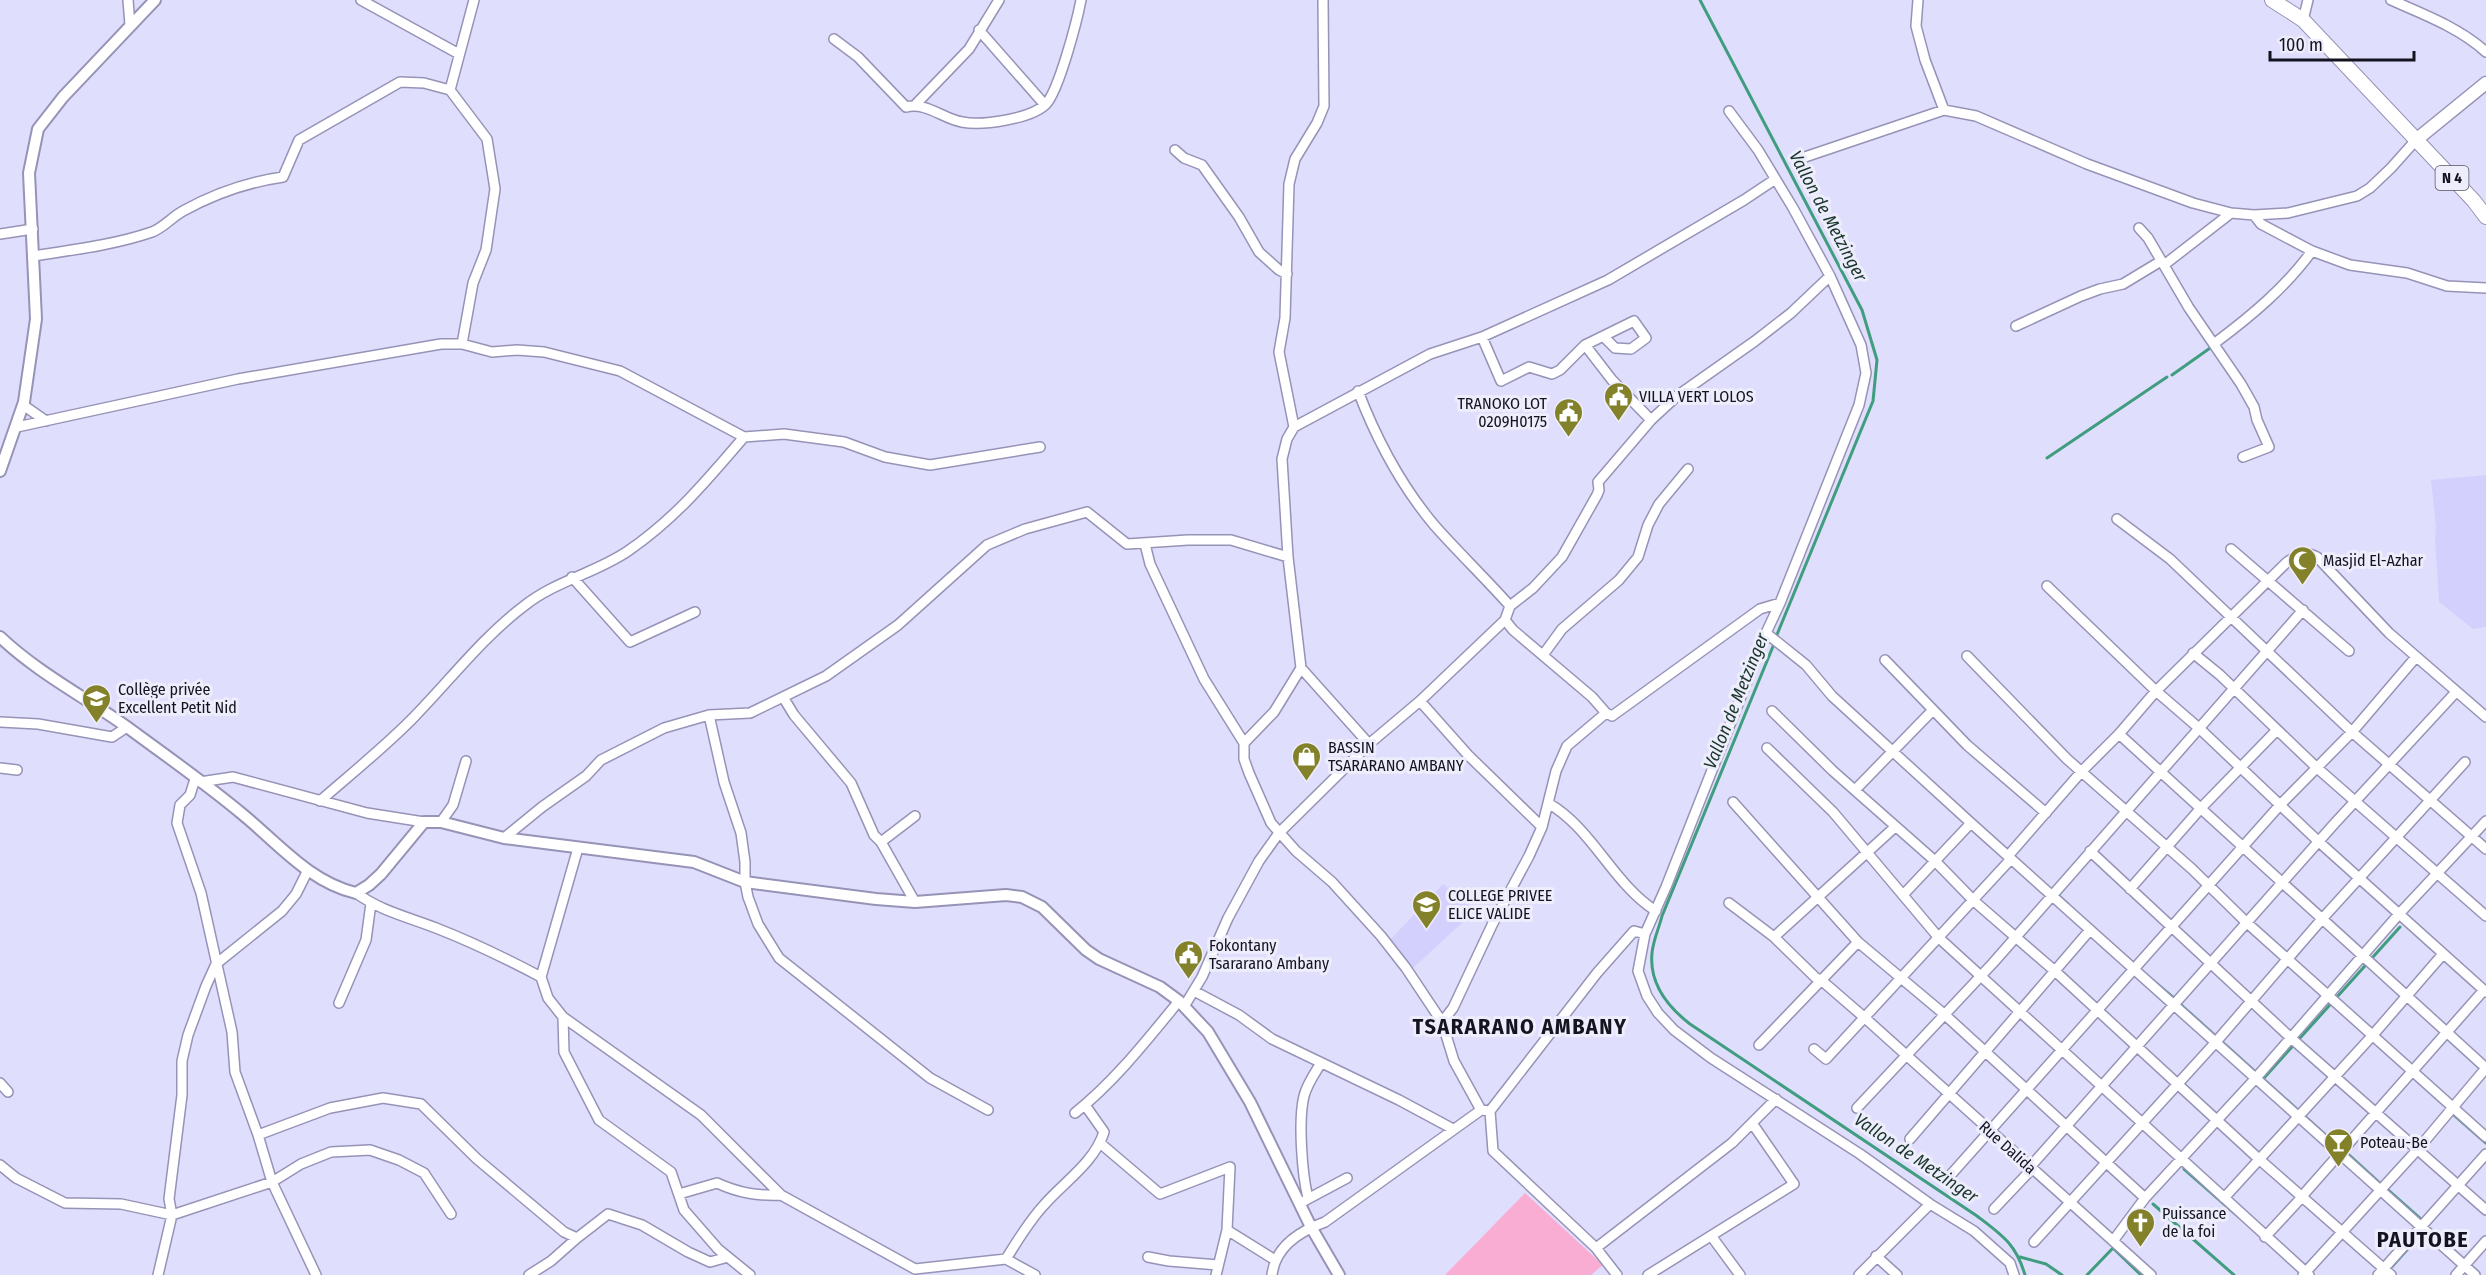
<svg xmlns="http://www.w3.org/2000/svg" width="2486" height="1275" viewBox="0 0 2486 1275" font-family="'Fira Sans Condensed',sans-serif">
<rect width="100%" height="100%" fill="#e0defd"/>
<!-- built -->
<path fill="#d4d0fe" d="M 2486,475 L 2486,627 L 2473,629 L 2439,602 L 2435,538 L 2436,528 L 2431,480 Z
M 1443,884 L 1475,911 L 1412,969 L 1389,941 Z"/>
<!-- green -->
<path fill="#faadd3" d="M 1525,1193 L 1603,1265 L 1591,1275 L 1445,1275 Z"/>
<g fill="none" stroke-linecap="round" stroke-linejoin="round">
<!-- stream -->
<path stroke="#409d7f" stroke-width="3" d="M 1700,0 L 1862,310 L 1877,360 L 1873,401 L 1776,637
M 2172,375 L 2213,346
M 2047,458 L 2167,377
M 1774,644 L 1662,916 C 1659,928 1653,941 1652,953 C 1649,983 1668,1007 1690,1024 L 1977,1216 C 2002,1235 2016,1244 2025,1275
M 2058,895 L 2068,904
M 2151,979 L 2175,999
M 2179,1003 L 2340,1148
M 2264,1078 L 2400,927
M 2454,1115 L 2486,1143
M 2347,1153 L 2382,1185
M 2184,1169 L 2239,1217
M 2386,1188 L 2421,1219
M 2153,1204 L 2234,1275
M 2114,1249 L 2141,1275
M 2020,1257 L 2046,1264 L 2062,1275
M 2389,1270 L 2414,1242
M 2087,1275 L 2113,1248 L 2115,1249"/>
<defs>
<path id="minor" d="M 128,0 L 130,25
M 361,0 L 459,54
M 1918,0 L 1916,26 L 1925,60 L 1944,110 L 1976,116 L 2087,164 L 2193,203 L 2231,213 L 2254,215 L 2288,213 L 2357,196 L 2370,188 L 2391,168 L 2416,140
M 2391,0 C 2423,14 2460,28 2486,52
M 2303,20 L 2308,0
M 979,30 L 1045,105
M 834,39 L 858,57 L 906,107 C 927,102 943,119 962,122 C 982,126 1031,119 1046,104 C 1059,90 1077,21 1081,0
M 916,104 L 969,49 L 999,0
M 1729,111 L 1758,150 L 1793,208 L 1830,276 L 1861,345 L 1866,373 L 1859,405 L 1780,603 L 1766,633 L 1666,887 L 1645,934 L 1638,971 L 1647,996 L 1658,1013 L 1674,1030 L 1711,1058 L 1860,1154 L 1930,1204 L 1974,1231 L 2010,1263 L 2014,1275
M 1175,150 L 1184,158 L 1202,165 L 1239,217 L 1259,252 L 1279,270 L 1287,274
M 1799,159 L 1944,110
M 2254,215 L 2261,224 L 2312,251 L 2350,265 L 2407,273 L 2447,286 L 2486,288
M 2139,228 L 2148,238 L 2189,308 L 2241,384 L 2254,407 L 2257,420 L 2269,447 L 2243,457
M 0,234 L 33,229
M 33,256 C 72,250 114,245 152,232 C 163,228 172,217 183,211 C 214,194 248,182 283,177 L 299,140 L 400,82 L 424,83 L 450,90
M 2164,265 L 2231,213
M 2016,326 L 2081,296 L 2100,289 L 2123,284 L 2161,261
M 1482,337 L 1501,381 L 1529,367 L 1552,374 L 1560,370 L 1585,345 L 1634,321 L 1646,338 L 1631,349 L 1615,348 L 1604,337
M 2215,343 C 2251,316 2285,288 2312,251
M 462,344 L 473,283 L 486,250 L 495,189 L 487,139 L 450,90 L 474,0
M 1585,345 L 1612,380 L 1651,420
M 1358,391 C 1376,438 1402,487 1435,526 C 1459,553 1486,579 1510,606
M 23,405 L 46,421
M 17,427 L 238,379 L 441,344 L 462,344 L 492,352 L 517,350 L 544,352 L 620,371 L 744,437 L 784,434 L 844,442 L 885,457 L 930,465 L 1040,447
M 1294,427 L 1279,352 L 1285,318 L 1289,184 L 1295,159 L 1317,123 L 1324,106 L 1323,0
M 2117,519 L 2170,559 L 2352,732 L 2486,849
M 1145,544 L 1150,564 L 1204,679 L 1244,743 L 1244,759 L 1249,773 L 1271,823 L 1296,851 L 1332,882 L 1381,936 L 1406,968 L 1442,1022
M 2231,549 L 2349,651
M 572,577 L 630,642 L 695,612
M 2047,586 L 2156,691 L 2200,729 L 2319,842 L 2486,992
M 1505,620 L 1513,630 L 1592,697 L 1606,713
M 1766,633 L 1806,665 L 1832,696 L 1971,823 L 2475,1275
M 2193,653 L 2220,675 L 2316,767 L 2486,916
M 1543,655 L 1562,629 L 1619,580 L 1638,557 L 1648,525 L 1659,504 L 1688,469
M 1967,656 L 2067,759 L 2192,869 L 2246,922 L 2486,1137
M 1885,660 L 1967,745 L 2046,813
M 783,697 L 794,715 L 851,783 L 874,835 L 881,842 L 915,902
M 1420,701 L 1468,755 L 1542,827
M 1772,711 L 1833,771 L 1935,861 L 1974,901 L 2056,972 L 2260,1160 L 2391,1275
M 709,715 L 724,782 L 741,833 L 745,862 L 745,882 L 748,897 L 758,924 L 779,958 L 930,1078 L 988,1110
M 0,722 L 38,724 L 112,737 L 127,727
M 2119,734 L 2486,1068
M 1244,743 L 1274,712 L 1301,668
M 1369,744 L 1301,668 L 1288,557 L 1282,459 L 1287,439 L 1294,427 L 1430,354 L 1482,337 L 1608,280 L 1744,200 L 1774,180
M 1767,748 L 1833,812 L 1939,938 L 2309,1275
M 0,768 L 17,770
M 195,779 L 190,795 L 180,805 L 177,823 L 201,893 L 232,1032 L 235,1072 L 258,1135 L 272,1182 L 316,1275
M 200,782 L 233,777 L 367,813 L 424,822
M 1855,790 L 1932,711
M 320,801 C 352,773 386,746 415,716 C 451,679 483,637 524,606 C 555,581 596,573 628,551 C 676,518 707,480 744,437
M 1733,802 L 1858,942 L 1944,1014 L 2145,1198
M 1548,803 C 1593,829 1613,884 1656,911
M 441,822 L 453,805 L 466,761
M 504,838 L 542,807 L 586,776 L 601,760 L 664,728 L 709,715 L 750,713 L 826,676 L 898,625 L 987,545 L 1025,529 L 1087,512 L 1127,544 L 1188,540 L 1231,540 L 1288,557
M 881,842 L 915,816
M 578,848 L 541,977 L 548,998 L 563,1017 L 701,1115 L 781,1195 L 915,1269 L 1006,1259 L 1035,1275
M 2090,851 L 2291,1038 L 2486,1210
M 2008,856 L 2082,771 L 2119,734 L 2156,691 L 2286,563 C 2297,555 2304,550 2317,557 L 2389,633 L 2486,717
M 2130,889 L 2201,808 L 2277,730
M 356,893 C 381,911 408,917 436,928 C 472,942 507,959 541,977
M 1903,895 L 1971,823
M 1729,903 L 1774,937 L 1816,978 L 1821,980 L 1865,1018 L 2151,1275
M 1774,937 L 1895,827
M 1194,991 L 1239,1015 L 1272,1039 L 1399,1100 L 1453,1129
M 339,1003 L 366,940 L 371,903
M 1185,1005 L 1202,977 L 1228,918 L 1259,861 L 1279,833 L 1369,744 L 1420,701 L 1505,620 L 1510,606 L 1533,588 L 1562,557 L 1597,495 L 1599,490 L 1598,482 L 1651,420 L 1677,396 L 1755,341 L 1791,313 L 1830,276
M 563,1017 L 564,1052 L 599,1120 L 671,1172 L 684,1210 L 718,1249 L 750,1275
M 1759,1045 L 1858,942
M 1814,1049 L 1826,1059 L 2011,859
M 0,1083 L 8,1092
M 1857,1108 L 1993,963 L 2303,610
M 1481,1110 L 1454,1061 L 1442,1022 L 1453,1008 L 1493,923 L 1529,856 L 1542,827 L 1556,771 L 1567,746 L 1606,713 L 1612,716 L 1760,609 L 1780,603
M 1490,1111 L 1597,973 L 1634,931 L 1645,934
M 1075,1113 C 1115,1081 1147,1040 1179,1001
M 258,1135 L 330,1108 L 383,1098 L 421,1104 L 477,1159 L 564,1232 L 577,1238 L 608,1214 L 642,1225 L 688,1252 L 710,1262 L 728,1257
M 1910,1139 L 2090,930
M 1100,1143 L 1160,1194 L 1230,1167 L 1227,1230 L 1216,1275
M 0,1165 L 16,1178 L 65,1203 L 121,1204 L 172,1215 L 272,1182 L 301,1164 L 331,1152 L 370,1150 L 399,1160 L 424,1173 L 451,1214
M 1947,1179 L 2280,805 L 2352,732 L 2416,657
M 679,1194 L 717,1183 C 739,1193 757,1196 781,1195
M 2304,1194 L 2484,990
M 1308,1198 C 1302,1174 1298,1120 1304,1096 C 1307,1084 1315,1073 1321,1063
M 2224,1198 L 2372,1036 L 2443,954
M 1304,1201 L 1347,1178
M 1994,1209 L 2028,1173 L 2030,1167 L 2335,823 L 2456,692
M 1227,1230 L 1275,1260
M 1712,1237 L 1740,1275
M 2265,1237 L 2302,1197
M 2113,1241 L 2145,1198 L 2255,1079 L 2399,914 L 2486,821
M 2034,1242 L 2215,1043 L 2322,919 L 2465,762
M 1596,1248 L 1732,1143 L 1776,1099
M 1876,1256 L 1897,1275
M 1148,1257 L 1169,1261 L 1218,1265
M 1006,1259 C 1018,1240 1029,1221 1044,1205 C 1065,1181 1094,1163 1104,1132 L 1085,1105
M 158,1275 L 172,1215 L 169,1199 L 182,1095 L 182,1061 L 188,1035 L 206,986 L 216,964 L 282,911 L 296,894 L 308,870
M 529,1275 L 551,1261 L 577,1238
M 1272,1275 C 1275,1247 1300,1231 1325,1222 L 1481,1110 L 1490,1111 L 1493,1151 L 1596,1248 L 1617,1275
M 1648,1275 L 1794,1184 L 1752,1123
M 1859,1275 L 1930,1204
M 2303,1275 L 2418,1149 L 2486,1068
M 2378,1275 L 2486,1154
M 2456,1275 L 2486,1241"/>
<path id="tertiary" d="M 0,471 L 24,402 L 36,319 L 29,173 L 38,129 L 63,97 L 155,0
M 0,637 C 38,673 85,697 127,727 C 165,755 205,783 241,813 C 277,842 309,882 356,893 L 369,885 L 381,874 L 424,822 L 441,822 L 504,838 L 694,862 L 745,882 L 876,899 L 915,902 L 1006,895 L 1022,897 L 1042,907 L 1086,950 L 1099,959 L 1160,987 L 1179,1001 L 1208,1032 L 1250,1102 L 1311,1227 L 1339,1275"/>
<path id="secondary" d="M 2416,140 L 2486,83"/>
<path id="primary" d="M 2272,0 L 2303,20 L 2474,201 L 2486,217"/>
</defs>
<!-- minor casing -->
<use href="#minor" stroke="#9693b7" stroke-width="12"/>
<!-- tertiary casing -->
<use href="#tertiary" stroke="#9693b7" stroke-width="14"/>
<!-- secondary casing -->
<use href="#secondary" stroke="#9693b7" stroke-width="15"/>
<!-- primary casing -->
<use href="#primary" stroke="#9693b7" stroke-width="16"/>
<!-- minor -->
<use href="#minor" stroke="#fff" stroke-width="9"/>
<!-- tertiary -->
<use href="#tertiary" stroke="#fff" stroke-width="10"/>
<!-- secondary -->
<use href="#secondary" stroke="#fff" stroke-width="12"/>
<!-- primary -->
<use href="#primary" stroke="#fff" stroke-width="14"/>
</g>
<!-- icons -->
<defs>
<symbol id="civic-pin" viewBox="-11 -11 22 30"><path d="M0 17L-7.5 6A9.5 9.5 0 1 1 7.5 6Z" fill="#83812a" stroke="#eeedfc"/><path d="M-.6-6.5H3V-4.5H.6V-3L4-1V1h2V6H-6V1h2V-1L-.6-3ZM-1.2 2.5V6h2.4V2.5Z" fill="#fff"/></symbol>
<symbol id="mosque-pin" viewBox="-11 -11 22 30"><path d="M0 17L-7.5 6A9.5 9.5 0 1 1 7.5 6Z" fill="#83812a" stroke="#eeedfc"/><path d="M3.5-4.9A6 6 0 1 0 3.5 4.9A5 5 0 1 1 3.5-4.9Z" fill="#fff"/></symbol>
<symbol id="school-pin" viewBox="-11 -11 22 30"><path d="M0 17L-7.5 6A9.5 9.5 0 1 1 7.5 6Z" fill="#83812a" stroke="#eeedfc"/><path d="M0-5L7-2L0 1L-7-2ZM-4 1L0 2.5L4 1V4Q0 6-4 4Z" fill="#fff"/></symbol>
<symbol id="shop-pin" viewBox="-11 -11 22 30"><path d="M0 17L-7.5 6A9.5 9.5 0 1 1 7.5 6Z" fill="#83812a" stroke="#eeedfc"/><path d="M-5-2.5h2.3a2.7 3.5 0 0 1 5.4 0H5L5.5 6h-11ZM-1.5-2.5h3a1.5 2.3 0 0 0-3 0Z" fill="#fff"/></symbol>
<symbol id="bar-pin" viewBox="-11 -11 22 30"><path d="M0 17L-7.5 6A9.5 9.5 0 1 1 7.5 6Z" fill="#83812a" stroke="#eeedfc"/><path d="M-6-5H6L.8 .8V4.5H3.5V6h-7V4.5H-.8V.8Z" fill="#fff"/></symbol>
<symbol id="church-pin" viewBox="-11 -11 22 30"><path d="M0 17L-7.5 6A9.5 9.5 0 1 1 7.5 6Z" fill="#83812a" stroke="#eeedfc"/><path d="M-1.2-6h2.4v3.5h3.3v2.4h-3.3V6h-2.4V-.1h-3.3v-2.4h3.3Z" fill="#fff"/></symbol>
</defs>
<g fill-rule="evenodd">
<use href="#civic-pin" x="1602" y="380" width="33" height="45"/>
<use href="#civic-pin" x="1552" y="396" width="33" height="45"/>
<use href="#mosque-pin" x="2286" y="544" width="33" height="45"/>
<use href="#school-pin" x="80" y="682" width="33" height="45"/>
<use href="#shop-pin" x="1290" y="740" width="33" height="45"/>
<use href="#school-pin" x="1410" y="888" width="33" height="45"/>
<use href="#civic-pin" x="1172" y="938" width="33" height="45"/>
<use href="#bar-pin" x="2322" y="1126" width="33" height="45"/>
<use href="#church-pin" x="2124" y="1206" width="33" height="45"/>
</g>
<g text-anchor="middle" stroke-width="6" stroke-linejoin="round" paint-order="stroke">
<!-- shield labels -->
<rect fill="#eeedfc" stroke="#555462" stroke-width="1.5" x="2435.5" y="166" width="33" height="24" rx="4.5"/>
<g font-size="15" font-weight="bold" fill="#141320">
<text x="2452" y="183">N 4</text>
</g>
<!-- poi labels -->
<g font-size="16" fill="#141320" stroke="#eeedfc" text-anchor="start">
<text x="1639" y="402">VILLA VERT LOLOS</text>
<text x="1547" y="409" text-anchor="end">TRANOKO LOT<tspan x="1547" dy="18">0209H0175</tspan></text>
<text x="2323" y="566">Masjid El-Azhar</text>
<text x="118" y="695">Collège privée<tspan x="118" dy="18">Excellent Petit Nid</tspan></text>
<text x="1328" y="753">BASSIN<tspan x="1328" dy="18">TSARARANO AMBANY</tspan></text>
<text x="1448" y="901">COLLEGE PRIVEE<tspan x="1448" dy="18">ELICE VALIDE</tspan></text>
<text x="1209" y="951">Fokontany<tspan x="1209" dy="18">Tsararano Ambany</tspan></text>
<text x="2360" y="1148">Poteau-Be</text>
<text x="2162" y="1219">Puissance<tspan x="2162" dy="18">de la foi</tspan></text>
</g>
<!-- street labels -->
<g font-size="16" fill="#141320" stroke="#eeedfc">
<text transform="translate(2008 1147) rotate(42)" y="6">Rue Dalida</text>
</g>
<!-- water labels -->
<g font-size="18" font-style="italic" fill="#1a362c" stroke="#eeedfc">
<text transform="translate(1828 216) rotate(62)" y="6">Vallon de Metzinger</text>
<text transform="translate(1736 701) rotate(-68)" y="6">Vallon de Metzinger</text>
<text transform="translate(1916 1158) rotate(34)" y="6">Vallon de Metzinger</text>
</g>
<!-- district labels -->
<g font-size="22" font-weight="bold" letter-spacing="1.5" fill="#141320" stroke="#eeedfc">
<text x="1520" y="1034">TSARARANO AMBANY</text>
<text x="2423" y="1247">PAUTOBE</text>
</g>
</g>
<!-- scale -->
<path d="M2270 51v9h144v-9" fill="none" stroke="#141320" stroke-width="3"/>
<text x="2279" y="51" font-size="18" fill="#141320" stroke="#eeedfc" stroke-width="4.5" paint-order="stroke">100 m</text>
</svg>
